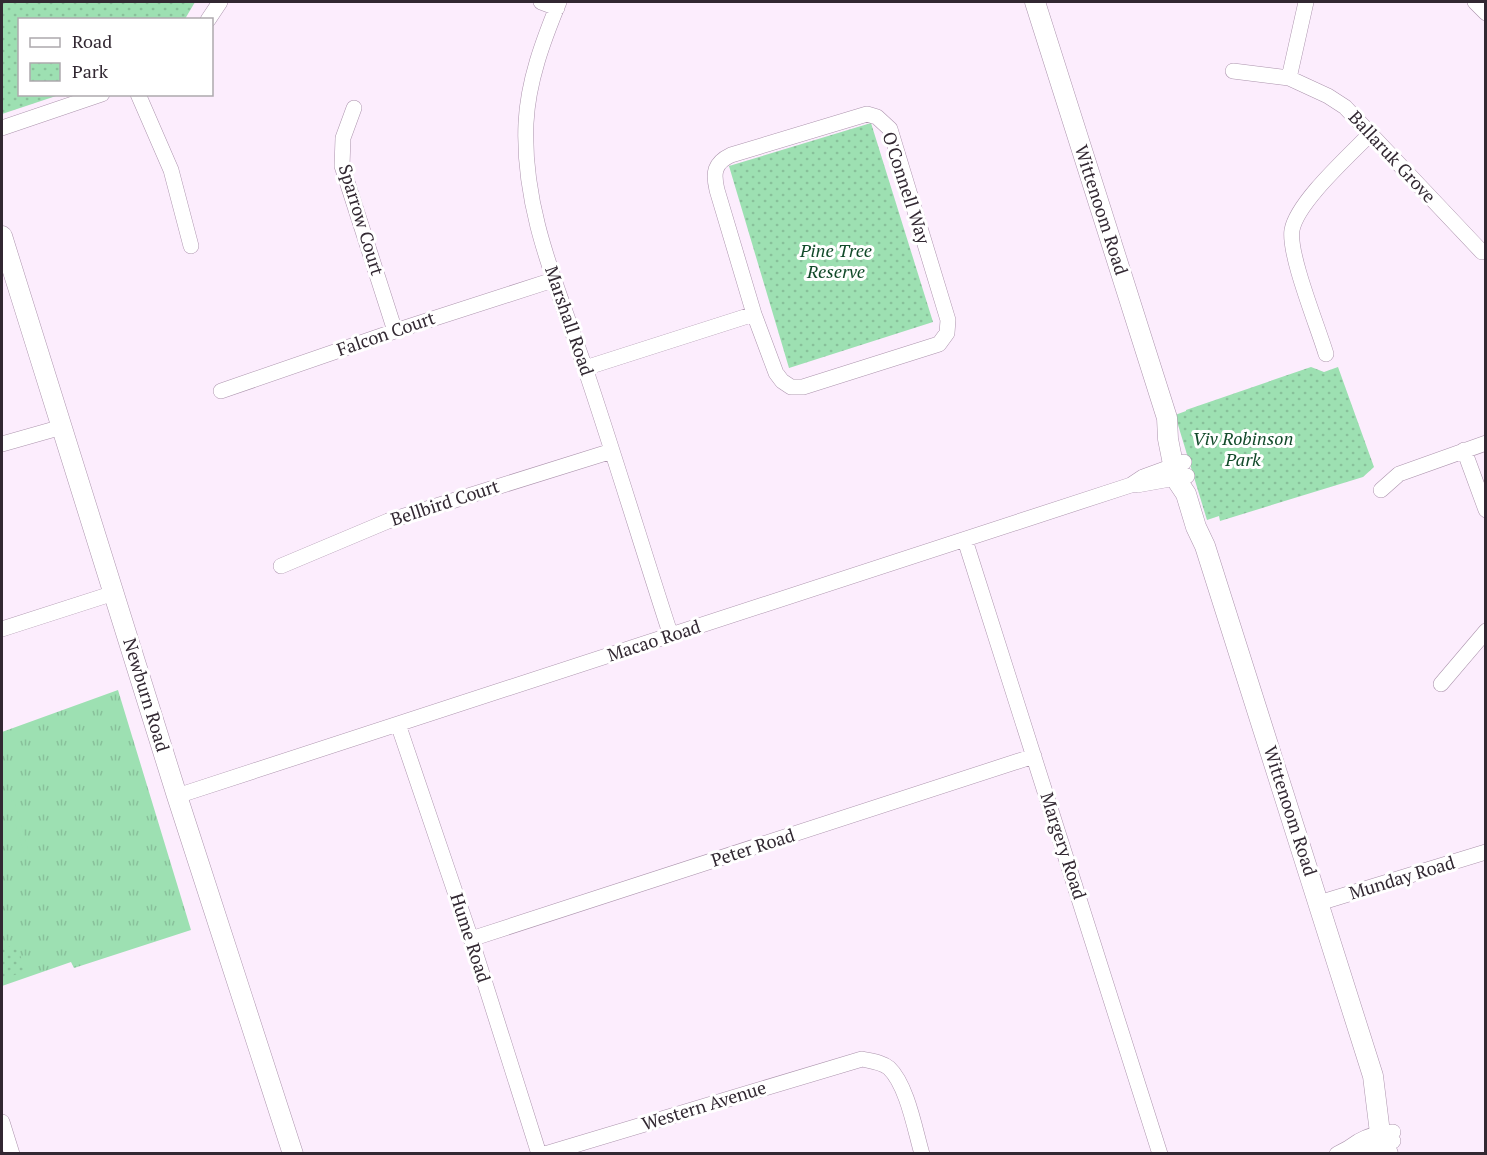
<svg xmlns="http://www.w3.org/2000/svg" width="1487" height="1155" viewBox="0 0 1487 1155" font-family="'PT Serif',serif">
<defs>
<pattern id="grass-tufts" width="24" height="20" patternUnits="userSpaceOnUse" patternTransform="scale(1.5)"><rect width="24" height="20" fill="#9de0b2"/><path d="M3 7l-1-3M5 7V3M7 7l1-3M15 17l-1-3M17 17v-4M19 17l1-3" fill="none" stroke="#88c09a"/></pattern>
<pattern id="park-dots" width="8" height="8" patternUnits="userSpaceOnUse" patternTransform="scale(1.5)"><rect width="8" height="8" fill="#9de0b2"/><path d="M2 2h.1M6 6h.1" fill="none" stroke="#88c09a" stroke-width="1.8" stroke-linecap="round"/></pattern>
</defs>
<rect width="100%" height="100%" fill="#fcedfd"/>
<!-- grass -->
<path fill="url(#grass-tufts)" d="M 118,690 L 191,930 L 74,968 L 71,962 L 2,986 L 2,732 Z"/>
<!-- park -->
<path fill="url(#park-dots)" d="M 2,2 L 195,2 L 185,19 L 20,20 L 20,94 L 59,95 L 2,114 Z
M 871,123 L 933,322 L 789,368 L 729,166 Z
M 1311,367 L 1324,372 L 1338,367 L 1374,467 L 1363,477 L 1220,521 L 1219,516 L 1207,520 L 1175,415 L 1186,411 L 1186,410 Z
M 16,944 L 26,971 L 3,979 L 2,949 Z"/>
<!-- pitch -->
<path fill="#9de0b2" d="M 14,800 L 30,856 L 25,857 L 9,802 Z"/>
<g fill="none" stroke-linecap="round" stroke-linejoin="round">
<defs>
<path id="minor" d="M 541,2 L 557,8
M 559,2 C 543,41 528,81 526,123 C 522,210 558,288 585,368 C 615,457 642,547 671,636
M 1475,2 L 1486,13
M 208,20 L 220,2
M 1233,71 L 1289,78 L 1328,96 L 1345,107 L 1482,252
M 1289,78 L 1306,2
M 138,94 L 171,170 L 191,246
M 354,108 L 343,138 L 342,166 L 395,331
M 867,114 L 877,117 L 890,129 L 948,320 L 947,333 L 939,344 L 803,387 L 791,387 L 782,381 L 776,373 L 754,314 L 717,190 C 713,173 714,163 731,155 Z
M 2,128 L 102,94
M 1326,354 C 1318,327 1288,254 1292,230 C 1297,202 1350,155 1370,134
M 585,368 L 754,314
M 221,391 L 395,331 L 553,280
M 2,444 L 62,427
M 1464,450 L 1486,510
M 1137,485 L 1187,476
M 1381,490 L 1399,474 L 1486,443
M 965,540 L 1160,1154
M 281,566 L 388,521 L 612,451
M 2,629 L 114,593
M 1441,684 L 1486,631
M 398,724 L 471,939 L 539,1154
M 177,796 L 1131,485 L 1143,477 L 1184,462
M 1319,903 L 1486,852
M 471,939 L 1034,756
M 2,1122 L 12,1154
M 1349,1149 L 1364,1151 L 1393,1141
M 545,1154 L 862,1059 C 871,1061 882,1062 889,1068 C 907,1085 915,1130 922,1154
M 1337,1154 C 1346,1150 1351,1147 1359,1141 C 1369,1135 1381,1133 1393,1132"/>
<path id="tertiary" d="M 1035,2 L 1167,418 L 1168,439 L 1176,479 L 1186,494 L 1196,527 L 1205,546 L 1373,1076 L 1380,1133 L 1388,1154
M 2,236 L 177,796 L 293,1154"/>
</defs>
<!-- minor casing -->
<use href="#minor" stroke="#ac94ad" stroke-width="16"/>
<!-- tertiary casing -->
<use href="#tertiary" stroke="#ac94ad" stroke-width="21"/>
<!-- minor -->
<use href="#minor" stroke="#fff" stroke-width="15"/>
<!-- tertiary -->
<use href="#tertiary" stroke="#fff" stroke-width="20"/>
</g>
<g text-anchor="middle" stroke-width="6" stroke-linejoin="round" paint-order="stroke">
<!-- street labels -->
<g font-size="18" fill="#322832" stroke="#fff">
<text transform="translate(1392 157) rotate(47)" y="6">Ballaruk Grove</text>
<text transform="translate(906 188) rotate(72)" y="6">O'Connell Way</text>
<text transform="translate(1101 210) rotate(72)" y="6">Wittenoom Road</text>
<text transform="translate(361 220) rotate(73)" y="6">Sparrow Court</text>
<text transform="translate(569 321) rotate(71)" y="6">Marshall Road</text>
<text transform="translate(386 334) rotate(-19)" y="6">Falcon Court</text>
<text transform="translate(445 503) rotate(-18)" y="6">Bellbird Court</text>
<text transform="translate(654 641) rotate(-18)" y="6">Macao Road</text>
<text transform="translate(146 695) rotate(73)" y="6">Newburn Road</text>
<text transform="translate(1290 811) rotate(72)" y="6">Wittenoom Road</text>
<text transform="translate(1063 846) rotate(72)" y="6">Margery Road</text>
<text transform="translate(753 848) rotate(-18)" y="6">Peter Road</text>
<text transform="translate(1402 878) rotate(-17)" y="6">Munday Road</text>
<text transform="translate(470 938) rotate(72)" y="6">Hume Road</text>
<text transform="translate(704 1106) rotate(-17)" y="6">Western Avenue</text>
</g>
<!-- park labels -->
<g font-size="18" font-style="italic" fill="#124a2a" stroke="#fff">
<text x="836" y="257">Pine Tree<tspan x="836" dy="21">Reserve</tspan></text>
<text x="1243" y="445">Viv Robinson<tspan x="1243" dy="21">Park</tspan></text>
</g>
</g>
<!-- border -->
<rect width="1487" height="1155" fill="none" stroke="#322832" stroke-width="6"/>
<!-- legend -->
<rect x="18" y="18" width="195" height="78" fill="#ffffff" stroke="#ada9ad" stroke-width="1.5"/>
<rect x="30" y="38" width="30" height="9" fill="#ffffff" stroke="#ada9ad" stroke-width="1.5"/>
<text x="72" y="48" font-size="18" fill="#322832">Road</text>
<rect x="30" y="63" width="30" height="18" fill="url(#park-dots)" stroke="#ada9ad" stroke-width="1.5"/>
<text x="72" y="78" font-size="18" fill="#322832">Park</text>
</svg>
